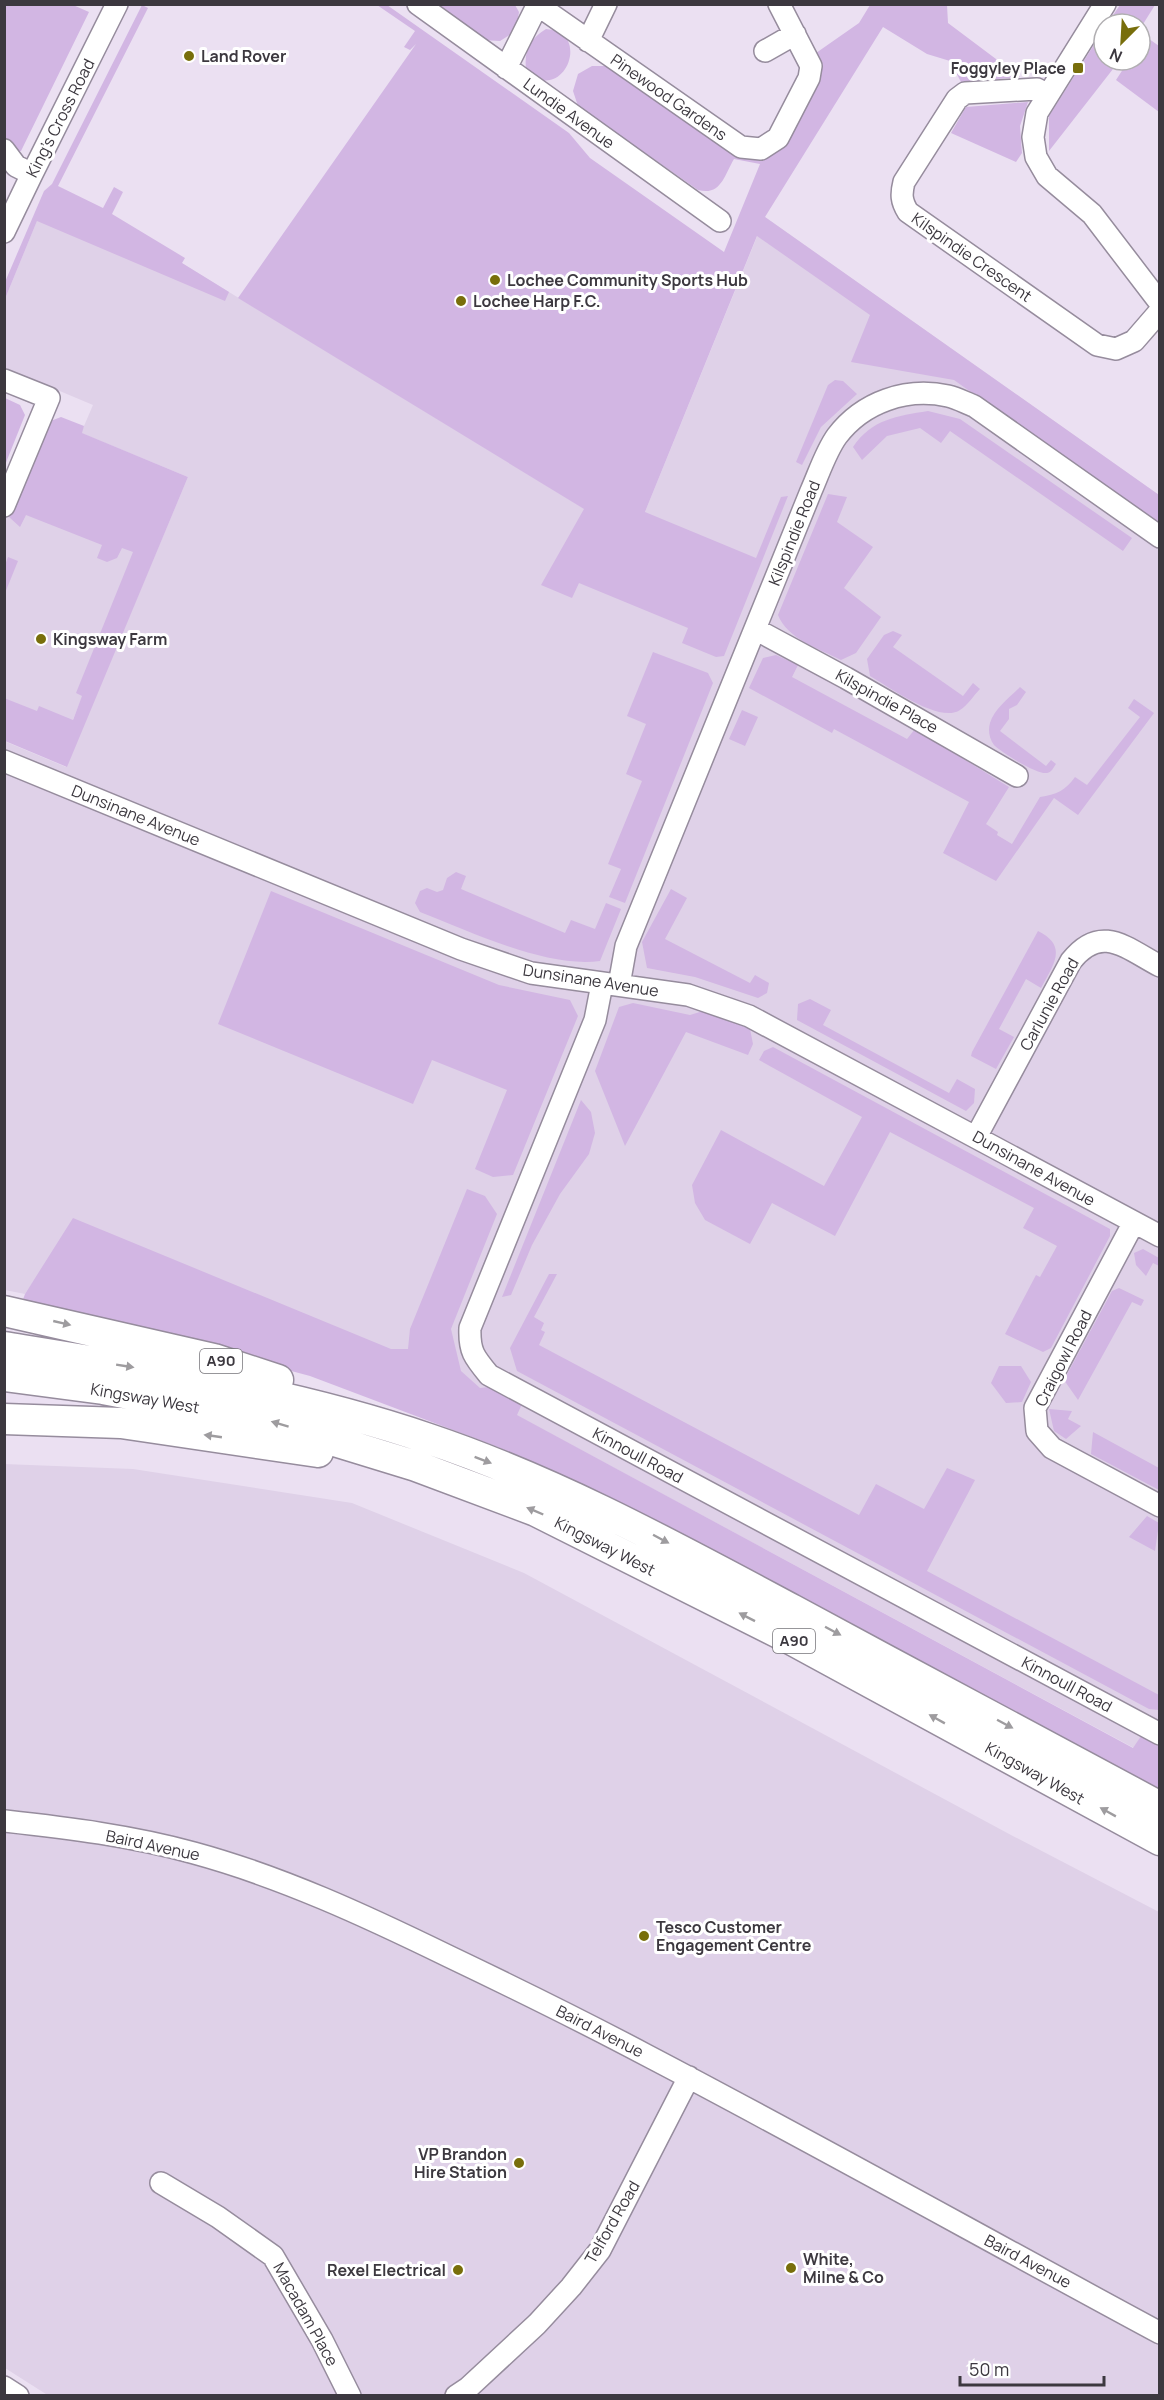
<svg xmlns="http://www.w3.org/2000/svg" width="1164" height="2400" viewBox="0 0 1164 2400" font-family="Manrope,sans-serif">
<rect width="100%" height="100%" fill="#ebe0f2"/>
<!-- built -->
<path fill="#dfd1e8" d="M 52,184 L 634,539 L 765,217 L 1159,495 L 1159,1746 L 1141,1736 L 1134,1748 L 516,1415 L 522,1404 L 432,1395 L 33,1282 L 25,1294 L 5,1290 L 4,741 L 66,767 L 188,477 L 81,433 L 93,405 L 5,368 L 5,299 Z
M 4,498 L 141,553 L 65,739 L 5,714 Z
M 4,1464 L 133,1469 L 352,1503 L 524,1573 L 1011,1835 L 1159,1912 L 1159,2395 L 49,2396 L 5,2368 Z"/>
<!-- green -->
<path fill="#d2b6e3" d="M 4,5 L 73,5 L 89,12 L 21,151 L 14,151 L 5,137 Z
M 142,5 L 148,8 L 58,186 L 103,208 L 114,187 L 123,192 L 112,214 L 185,258 L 182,263 L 229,292 L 225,301 L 37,221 L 5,299 L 5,282 L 44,191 L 52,184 Z
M 377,5 L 387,5 L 569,133 L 590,158 L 724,252 L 760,164 L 734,159 C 724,176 721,196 698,190 L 578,106 L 573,91 L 578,74 L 592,66 L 608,66 L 735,156 L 763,158 L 783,146 L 820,79 L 816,53 L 859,23 L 870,5 L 947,5 L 948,23 L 1020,77 L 961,82 L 950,61 L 927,54 L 883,27 L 765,217 L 1159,495 L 1159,526 L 954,380 L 851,362 L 870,315 L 757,236 L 645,512 L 756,558 L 781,497 L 788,496 L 724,656 L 716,657 L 682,643 L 688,628 L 579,583 L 572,598 L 541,585 L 584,509 L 238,298 L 416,44 L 410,50 L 404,47 L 415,31 Z
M 432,5 L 515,5 L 519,12 L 516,31 L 500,41 L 482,40 Z
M 1120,5 L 1120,4 L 1155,5 L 1140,29 L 1140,24 L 1107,24 Z
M 546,29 C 550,30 557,30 560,32 C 583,47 564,89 538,79 C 534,77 529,72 526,69 C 524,50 530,39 546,29 Z
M 1104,29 L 1104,60 L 1120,60 L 1049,151 L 1049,116 Z
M 1145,36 L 1159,46 L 1159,112 L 1116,80 L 1129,60 L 1140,60 L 1140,43 Z
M 1028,102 L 1020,126 L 1022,153 L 1016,162 L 951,133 L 966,107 Z
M 835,380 L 843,381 L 857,394 L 821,427 L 802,465 L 796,462 L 828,385 Z
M 5,398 L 20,405 L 25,415 L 5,465 Z
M 928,411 L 960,419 L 1132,538 L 1123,551 L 950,431 L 941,443 L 920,428 L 887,436 L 862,460 L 853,447 C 872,419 897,416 928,411 Z
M 61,417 L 84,426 L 82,433 L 188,477 L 67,767 L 5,741 L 4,698 L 37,711 L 39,706 L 73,720 L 82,696 L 76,693 L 133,552 L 122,548 L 117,558 L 107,562 L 97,558 L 102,545 L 26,515 L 20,527 L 9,517 L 48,422 Z
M 828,494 L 847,497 L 837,522 L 873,547 L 844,588 L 881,617 L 856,653 L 841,660 C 820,649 787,639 778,615 Z
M 8,557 L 18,561 L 5,593 L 5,565 Z
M 893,631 L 902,635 L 893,647 L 963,696 L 973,683 L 980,689 C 974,695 968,705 960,710 C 940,724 889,687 870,676 L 867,659 L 884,635 Z
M 653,652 L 708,673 L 713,683 L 625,903 L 609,897 L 621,869 L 608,864 L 642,781 L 626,774 L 646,724 L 627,716 Z
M 776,655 L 798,665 L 792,677 L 907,739 L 915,729 L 1009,787 L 986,824 L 998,832 L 997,835 L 1012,844 L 1040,797 C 1056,795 1066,790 1075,777 L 1087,785 L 1140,717 L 1128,708 L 1134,699 L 1154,713 L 1078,815 L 1054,798 L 996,881 L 943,853 L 969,802 L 834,729 L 832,733 L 749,688 L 763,658 Z
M 1020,687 L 1026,692 L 1017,705 L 1009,709 L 1009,719 L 1000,731 L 1046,766 L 1051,760 L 1056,764 C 1053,768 1052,772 1047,773 C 1037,775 1001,752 994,745 C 989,738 988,730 990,723 C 994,709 1010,697 1020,687 Z
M 742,710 L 758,717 L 745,746 L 729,739 Z
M 456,872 L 466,876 L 461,889 L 565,933 L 571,920 L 595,929 L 606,903 L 621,909 L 600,961 C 545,968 472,932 420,912 L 415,903 L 420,891 L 427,888 L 437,892 L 443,890 L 447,878 Z
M 671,889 L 687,898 L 665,939 L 750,983 L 755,975 L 769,983 L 767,993 L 758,998 L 695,977 L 647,968 L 642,942 Z
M 271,891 L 499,985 L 570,1000 L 578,1016 L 513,1175 L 493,1177 L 475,1169 L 507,1090 L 432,1060 L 413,1104 L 218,1024 Z
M 1038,931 C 1068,946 1054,964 1041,988 L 1026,979 L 999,1029 L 1014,1037 L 996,1069 L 971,1056 L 972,1052 Z
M 810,999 L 831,1010 L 823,1025 L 949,1093 L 957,1079 L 975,1089 L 974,1103 L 966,1111 L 797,1020 L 798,1004 Z
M 633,1003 L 690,1015 L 703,1011 L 750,1029 L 753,1044 L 748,1055 L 686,1032 L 625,1146 L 595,1071 L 619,1007 Z
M 773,1047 L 1110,1229 L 1110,1236 L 1051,1348 L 1043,1352 L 1005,1334 L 1036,1275 L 1040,1277 L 1057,1246 L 1023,1228 L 1034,1208 L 890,1132 L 835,1236 L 772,1203 L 750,1244 L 705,1220 L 695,1203 L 692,1185 L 721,1130 L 824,1186 L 862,1117 L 759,1060 L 764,1051 Z
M 581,1100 L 591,1112 L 595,1133 L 589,1154 L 560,1194 L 532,1245 L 511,1295 L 502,1297 Z
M 467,1189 L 485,1196 L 497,1214 L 451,1329 L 461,1371 L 480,1388 L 489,1387 L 522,1404 L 517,1415 L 1133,1748 L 1141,1736 L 1159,1746 L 1159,1794 L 634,1511 L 498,1447 L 310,1376 L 130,1328 L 21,1305 L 25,1294 L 73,1218 L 391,1349 L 408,1349 L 410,1329 Z
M 1143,1249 L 1159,1258 L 1159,1266 L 1153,1263 L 1146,1276 L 1136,1265 L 1134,1253 Z
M 549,1274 L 557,1274 L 534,1317 L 544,1323 L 541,1330 L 545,1332 L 539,1345 L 859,1515 L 876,1484 L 924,1509 L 947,1468 L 975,1480 L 927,1571 L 1159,1695 L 1159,1710 L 1149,1709 L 517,1371 L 510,1348 Z
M 1119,1288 L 1144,1300 L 1141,1306 L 1132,1302 L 1078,1400 L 1064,1380 L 1112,1291 Z
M 999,1366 L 1021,1366 L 1031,1382 L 1022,1402 L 1006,1403 L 991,1383 Z
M 1049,1409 L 1072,1411 L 1068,1419 L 1081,1426 L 1066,1439 L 1054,1431 Z
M 1093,1432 L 1159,1468 L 1159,1490 L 1091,1454 Z
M 1147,1516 L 1159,1523 L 1155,1551 L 1129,1537 Z"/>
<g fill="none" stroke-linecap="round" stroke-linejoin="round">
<defs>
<path id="minor" d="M 418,4 L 720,221
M 536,4 L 741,147 L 761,149 L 778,138 L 809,78 L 811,66 L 779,4
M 1105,4 L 1037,113 L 1033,137 L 1036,157 L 1047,176 L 1092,214 L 1160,303
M 588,41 L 606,4
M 765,51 L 795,34
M 506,68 L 538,4
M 1048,95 L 1037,89 L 965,93 L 957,99 L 904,182 C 901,194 901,201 908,212 L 1097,345 L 1116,349 L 1134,341 L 1160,311
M 4,150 L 16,166 L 32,174
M 4,232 L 32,174 L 117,4
M 4,380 L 49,398 L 4,506
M 755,629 L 846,678 L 1017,776
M 4,761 L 461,949 L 531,973 L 688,995 L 749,1016 L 1160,1236
M 602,984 L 595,1020 L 470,1328 C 469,1351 474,1357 489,1375 L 1160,1734
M 619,985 L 626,946 L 811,491 C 819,473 826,451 837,436 C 863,402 906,387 948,396 C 957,398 966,403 974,406 L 1160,537
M 976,1137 L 1071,961 C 1101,923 1126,948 1160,966
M 1134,1222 L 1035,1408 L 1037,1431 L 1052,1448 L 1160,1506
M 5,1821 C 68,1828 133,1836 194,1853 C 282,1877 366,1916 448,1956 C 515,1988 582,2021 648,2056 C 820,2146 989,2241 1160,2333
M 161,2183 L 218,2217 L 273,2256 L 322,2340 L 350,2396
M 4,2387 L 18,2396
M 456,2396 L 468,2388 L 537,2324 L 571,2287 L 600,2250 L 689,2077"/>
<path id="highway" d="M 4,1311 L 214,1359 L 278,1380
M 4,1347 C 147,1370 291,1392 429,1439 C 557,1482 675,1547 793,1610 C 915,1676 1037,1741 1160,1807
M 4,1376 L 103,1389 L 266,1420 L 416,1466 L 536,1511 L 787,1637 L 1160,1840
M 4,1419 L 121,1423 L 318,1452"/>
</defs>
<!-- minor casing -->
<use href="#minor" stroke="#968c9d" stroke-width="24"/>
<!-- highway casing -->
<use href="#highway" stroke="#968c9d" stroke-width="33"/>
<!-- minor -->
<use href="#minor" stroke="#fff" stroke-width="21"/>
<!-- highway -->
<use href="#highway" stroke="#fff" stroke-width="30"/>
</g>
<!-- one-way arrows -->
<defs><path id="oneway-solid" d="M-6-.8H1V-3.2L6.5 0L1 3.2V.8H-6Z" transform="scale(1.5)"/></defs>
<g fill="#9e9c9f">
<use href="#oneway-solid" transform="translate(62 1323) rotate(13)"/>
<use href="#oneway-solid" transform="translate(125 1366) rotate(9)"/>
<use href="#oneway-solid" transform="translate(280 1424) rotate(-163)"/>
<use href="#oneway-solid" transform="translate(213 1436) rotate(-172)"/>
<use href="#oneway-solid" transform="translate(483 1460) rotate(21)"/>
<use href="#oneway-solid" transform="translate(535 1511) rotate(-157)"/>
<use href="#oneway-solid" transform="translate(661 1539) rotate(28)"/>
<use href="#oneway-solid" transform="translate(747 1617) rotate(-153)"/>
<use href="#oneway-solid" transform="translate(833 1631) rotate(28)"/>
<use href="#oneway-solid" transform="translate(937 1719) rotate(-151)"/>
<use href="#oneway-solid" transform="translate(1005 1724) rotate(28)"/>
<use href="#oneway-solid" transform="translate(1108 1812) rotate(-151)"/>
</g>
<!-- markers -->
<g fill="#786e0b" stroke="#fff" stroke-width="2">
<circle cx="189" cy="56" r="6"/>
<rect x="1072" y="62" width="12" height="12" rx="3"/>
<circle cx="495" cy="280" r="6"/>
<circle cx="461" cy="301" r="6"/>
<circle cx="41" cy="639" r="6"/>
<circle cx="644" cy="1936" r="6"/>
<circle cx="519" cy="2163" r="6"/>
<circle cx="791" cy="2268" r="6"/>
<circle cx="458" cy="2270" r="6"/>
</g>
<g text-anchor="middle" stroke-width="6" stroke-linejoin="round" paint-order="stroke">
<!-- shield labels -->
<g fill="#fff" stroke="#767479" stroke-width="1.5">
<rect x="200" y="1349" width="42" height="24" rx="4.5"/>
<rect x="773" y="1629" width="42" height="24" rx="4.5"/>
</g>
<g font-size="15" font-weight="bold" fill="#3c383f">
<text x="221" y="1366">A90</text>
<text x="794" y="1646">A90</text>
</g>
<!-- poi labels -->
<g font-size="16" font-weight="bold" fill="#3c383f" stroke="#fff" text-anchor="start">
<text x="201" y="62">Land Rover</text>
<text x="1066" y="74" text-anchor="end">Foggyley Place</text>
<text x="507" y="286">Lochee Community Sports Hub</text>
<text x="473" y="307">Lochee Harp F.C.</text>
<text x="53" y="645">Kingsway Farm</text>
<text x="656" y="1933">Tesco Customer<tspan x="656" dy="18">Engagement Centre</tspan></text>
<text x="507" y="2160" text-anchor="end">VP Brandon<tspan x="507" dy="18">Hire Station</tspan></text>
<text x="803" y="2265">White,<tspan x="803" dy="18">Milne &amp; Co</tspan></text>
<text x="446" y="2276" text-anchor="end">Rexel Electrical</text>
</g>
<!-- street labels -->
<g font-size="16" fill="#3c383f" stroke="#fff">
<text transform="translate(669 97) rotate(35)" y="6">Pinewood Gardens</text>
<text transform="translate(569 113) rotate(36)" y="6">Lundie Avenue</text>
<text transform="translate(60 118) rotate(-63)" y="6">King's Cross Road</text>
<text transform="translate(972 257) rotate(35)" y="6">Kilspindie Crescent</text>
<text transform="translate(794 533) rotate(-68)" y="6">Kilspindie Road</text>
<text transform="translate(887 701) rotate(29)" y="6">Kilspindie Place</text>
<text transform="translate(136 815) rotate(22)" y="6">Dunsinane Avenue</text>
<text transform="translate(591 980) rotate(9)" y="6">Dunsinane Avenue</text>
<text transform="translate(1049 1004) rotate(-61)" y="6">Carlunie Road</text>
<text transform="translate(1034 1168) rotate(29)" y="6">Dunsinane Avenue</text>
<text transform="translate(1063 1358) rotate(-63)" y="6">Craigowl Road</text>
<text transform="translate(145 1398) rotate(10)" y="6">Kingsway West</text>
<text transform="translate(638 1455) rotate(28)" y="6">Kinnoull Road</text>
<text transform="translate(605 1546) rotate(27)" y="6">Kingsway West</text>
<text transform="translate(1067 1684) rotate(28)" y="6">Kinnoull Road</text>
<text transform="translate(1035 1773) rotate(29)" y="6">Kingsway West</text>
<text transform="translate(153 1845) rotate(12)" y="6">Baird Avenue</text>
<text transform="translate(600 2031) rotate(27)" y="6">Baird Avenue</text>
<text transform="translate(612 2222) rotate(-60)" y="6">Telford Road</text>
<text transform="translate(1028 2261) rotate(28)" y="6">Baird Avenue</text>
<text transform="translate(306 2314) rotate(61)" y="6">Macadam Place</text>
</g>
</g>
<!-- border -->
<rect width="1164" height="2400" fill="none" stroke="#3c383f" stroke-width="12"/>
<!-- north arrow -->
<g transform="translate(1122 42) rotate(204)"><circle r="28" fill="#ffffff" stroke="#b1afb2" stroke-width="1.5"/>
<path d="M0-4.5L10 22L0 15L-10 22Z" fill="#786e0b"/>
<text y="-9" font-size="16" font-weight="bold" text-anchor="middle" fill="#3c383f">N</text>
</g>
<!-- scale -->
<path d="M960 2376v9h144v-9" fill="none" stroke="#3c383f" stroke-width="3"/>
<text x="969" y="2376" font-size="18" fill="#3c383f" stroke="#ffffff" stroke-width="4.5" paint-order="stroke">50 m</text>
</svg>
